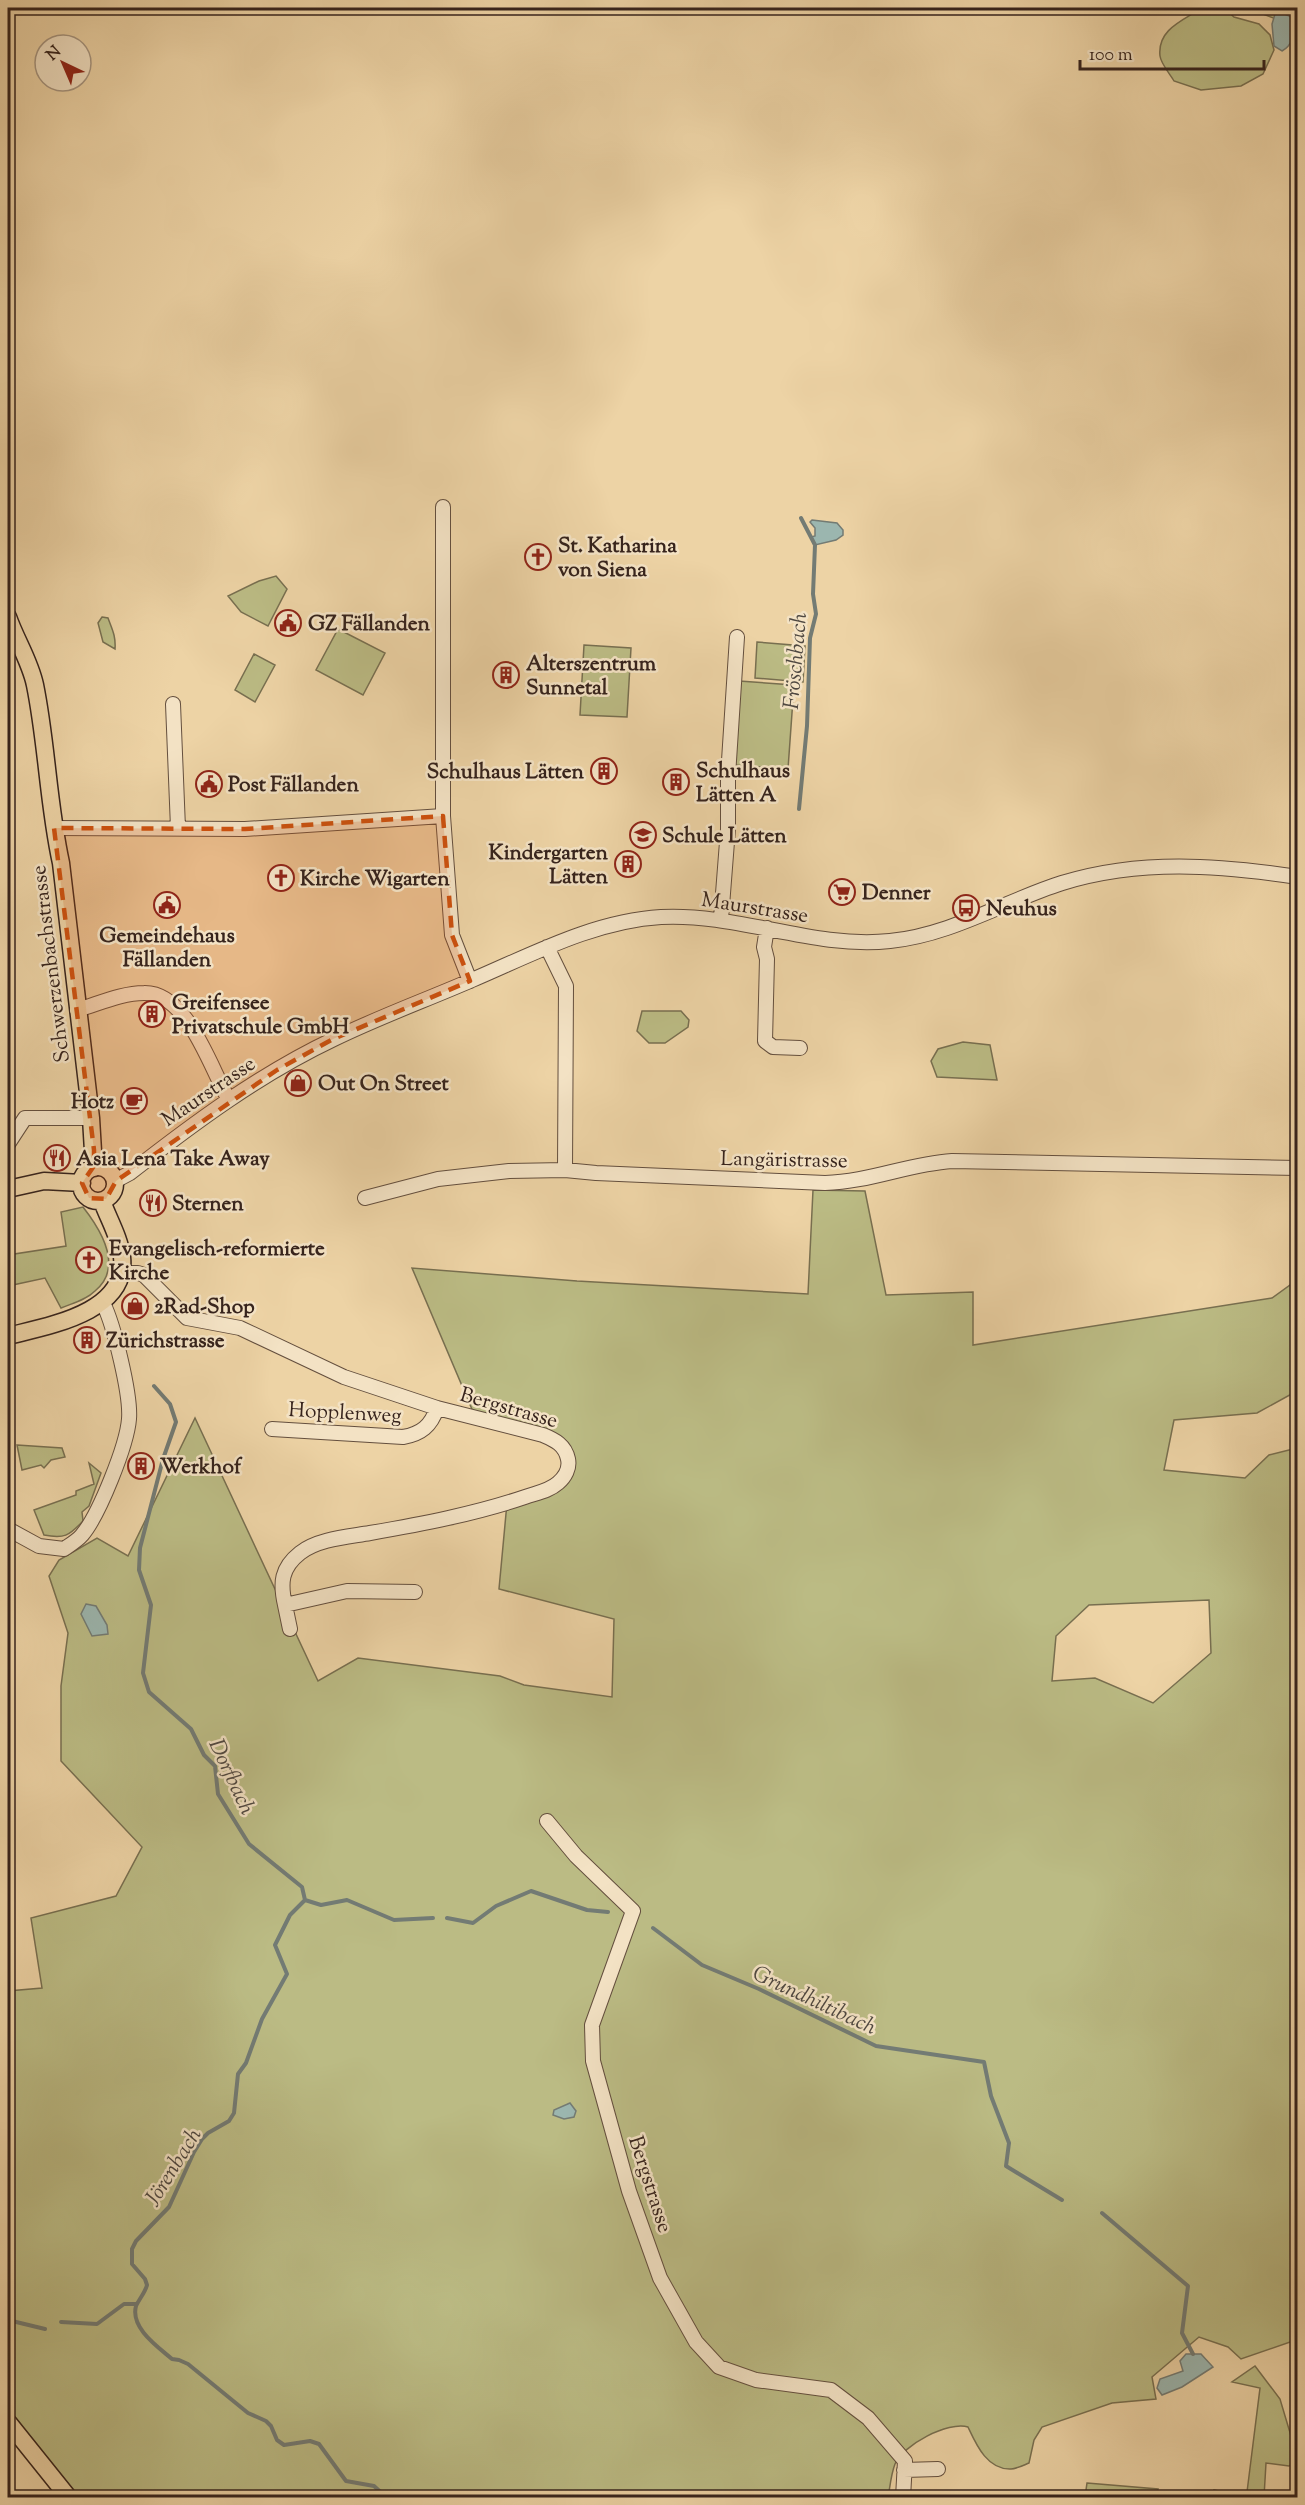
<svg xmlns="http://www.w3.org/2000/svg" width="1305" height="2505" viewBox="0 0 1305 2505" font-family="'Sorts Mill Goudy',serif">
<rect width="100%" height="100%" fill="#edd3a5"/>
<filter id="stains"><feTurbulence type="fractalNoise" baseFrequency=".00333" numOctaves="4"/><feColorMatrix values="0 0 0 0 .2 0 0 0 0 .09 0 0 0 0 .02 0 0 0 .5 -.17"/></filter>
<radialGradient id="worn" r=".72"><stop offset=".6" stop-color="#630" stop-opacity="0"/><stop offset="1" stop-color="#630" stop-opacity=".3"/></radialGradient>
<!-- green -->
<path fill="#bbbb84" stroke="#786f50" stroke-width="1.5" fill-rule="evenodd" d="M 1202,8 L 1224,8 L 1234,17 L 1259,24 L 1270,35 L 1274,50 L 1263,74 L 1241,86 L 1201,90 L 1174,81 C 1170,74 1161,64 1160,56 C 1157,29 1184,20 1202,8 Z
M 1247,8 L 1297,8 L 1297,27 Z
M 276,576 L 287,589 L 268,626 L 241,612 L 228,596 L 259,581 Z
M 102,617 L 108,618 C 112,629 116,636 115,649 L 103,642 L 98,623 Z
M 338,629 L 385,653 L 363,695 L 316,670 Z
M 757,642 L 805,646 L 803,682 L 755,678 Z
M 584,645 L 631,648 L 627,717 L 580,715 Z
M 254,654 L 275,665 L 255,702 L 235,690 Z
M 739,681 L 794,685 L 788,769 L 733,765 Z
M 642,1011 L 681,1011 L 689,1020 L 688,1027 L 665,1043 L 649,1043 L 637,1031 Z
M 963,1042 L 990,1045 L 997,1080 L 937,1077 L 931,1061 L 938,1049 Z
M 813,1190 L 865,1191 L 886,1295 L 973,1292 L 973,1345 L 1272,1298 L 1297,1280 L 1297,1391 L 1257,1413 L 1174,1420 L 1164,1470 L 1245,1478 L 1269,1455 L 1297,1448 L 1297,2361 L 1293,2341 L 1241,2359 L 1228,2347 L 1199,2337 L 1152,2377 L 1156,2399 L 1112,2403 L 1042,2427 L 1034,2440 L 1029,2463 C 1024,2465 1016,2469 1011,2469 C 987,2470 976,2444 968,2427 C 948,2421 903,2445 895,2464 C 891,2474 890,2487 888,2498 L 69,2497 L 8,2422 L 8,1991 L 42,1988 L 31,1918 L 116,1896 L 142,1847 L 61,1761 L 61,1686 L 68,1633 L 49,1576 L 59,1560 L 97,1538 L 128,1556 L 195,1418 L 318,1681 L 358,1658 L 500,1676 L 524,1685 L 612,1697 L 614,1619 L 499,1589 L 507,1503 L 551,1488 L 569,1464 L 549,1441 L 477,1421 L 412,1268 L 577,1281 L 808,1294 ZM 1209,1600 L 1211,1653 L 1153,1703 L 1095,1678 L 1052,1681 L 1056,1636 L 1089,1605 Z
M 83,1207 C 101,1230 124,1267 95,1291 C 86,1300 73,1303 61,1308 L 45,1278 L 8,1286 L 8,1255 L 66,1246 L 61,1212 Z
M 17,1445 L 62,1448 L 65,1457 L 51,1460 L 44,1468 L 41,1465 L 22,1470 Z
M 89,1463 L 101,1473 L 89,1506 L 82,1512 L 83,1521 C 69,1536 64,1539 44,1535 L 34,1510 L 76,1495 L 76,1491 L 94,1484 Z
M 1255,2366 L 1280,2399 L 1291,2436 L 1297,2446 L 1297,2460 L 1289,2466 L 1266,2463 L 1264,2497 L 1213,2497 L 1214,2490 L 1246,2497 L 1247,2492 L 1260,2388 L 1232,2382 Z
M 1087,2483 L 1158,2489 L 1156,2497 L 1085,2497 Z"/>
<!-- water -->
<path fill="#9bb6af" stroke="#737b74" stroke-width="1.5" d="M 1280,12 L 1296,19 C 1296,32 1293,45 1282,51 L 1274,46 L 1272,24 L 1275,14 Z
M 812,520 L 837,523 L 843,530 L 843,535 L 836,540 L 815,545 L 811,537 L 815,536 L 815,528 L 810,522 Z
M 86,1604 L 96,1606 L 107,1625 L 108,1634 L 92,1636 L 81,1614 Z
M 570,2103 L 576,2111 L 574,2117 L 564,2119 L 553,2115 L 554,2110 Z
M 1186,2354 L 1201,2354 L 1213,2367 L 1182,2387 L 1162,2395 L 1157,2388 L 1160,2379 L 1183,2371 L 1180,2361 Z"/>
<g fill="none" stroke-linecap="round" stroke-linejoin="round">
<!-- stream -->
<path stroke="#737b74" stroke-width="4" d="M 799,809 L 807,726 L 810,638 L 816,614 L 813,594 L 815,545 L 801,518
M 154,1386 L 170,1404 L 176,1422 L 163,1459 L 140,1548 L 139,1570 L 151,1605 L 143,1673 L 149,1692 L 191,1729 L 204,1755 L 215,1766 L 218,1794 L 249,1844 L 302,1887 L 305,1900
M 305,1900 L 290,1915 L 275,1945 L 287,1974 L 262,2019 L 246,2063 L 238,2074 L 234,2113 L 229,2121 L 208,2133 L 202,2139 L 194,2152 L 169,2207 L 136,2241 L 132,2249 L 132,2264 L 145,2279 L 147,2285 C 145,2293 139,2299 136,2306 C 130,2328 158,2347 172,2359 L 179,2360 L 188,2364 L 248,2413 L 266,2421 L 271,2426 L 277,2440 L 284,2445 L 310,2441 L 319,2444 L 346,2481 L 374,2486 L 387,2498
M 305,1900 L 321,1905 L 347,1900 L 394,1920 L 433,1918
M 447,1918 L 473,1923 L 496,1906 L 531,1891 L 587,1910 L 608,1912
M 653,1928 L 702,1965 L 759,1989 L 876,2046 L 984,2062 L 991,2096 L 1009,2143 L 1006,2166 L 1062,2200
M 1102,2213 L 1188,2286 L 1182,2333 L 1193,2354
M 8,2320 L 45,2329
M 61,2322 L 97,2324 L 124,2304 L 137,2304"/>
<defs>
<path id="minor" d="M 443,507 L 443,816 L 452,935 L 470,981
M 173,704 L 178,828
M 54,828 L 245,829 L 443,816
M 721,919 L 728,829 L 728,776 L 737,637
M 767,928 L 764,947 L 767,959 L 765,1041 L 773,1047 L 800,1048
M 547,947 L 566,986 L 565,1170 L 596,1173 L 825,1183 C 869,1182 908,1164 952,1161 L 1298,1168
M 77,1010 C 98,1004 122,993 144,993 C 188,992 211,1070 229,1100
M 8,1144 L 25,1118 L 91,1118
M 115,1181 L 130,1173 C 194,1123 260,1074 334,1039 C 379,1017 426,1000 472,980 C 533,954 594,921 661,917 C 739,913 812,949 890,941 C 951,935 1005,901 1062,883 C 1140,859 1218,865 1298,877
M 365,1198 L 438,1179 L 509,1171 L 565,1170
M 121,1273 L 138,1273 L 144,1275 L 187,1318 L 240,1328 L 344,1377 L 437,1408 L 543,1435 C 555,1440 565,1445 568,1459 C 570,1468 565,1477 558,1483 C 549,1491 536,1493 525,1497 C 475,1514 422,1524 370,1533 C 347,1537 318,1539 300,1553 C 281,1568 280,1583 285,1605 L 347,1591 L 415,1592
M 272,1429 L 403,1437 C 421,1434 431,1426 437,1408
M 8,1529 L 39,1546 L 64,1549 C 70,1545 78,1540 82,1535 C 99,1515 127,1445 129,1419 C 131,1395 114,1325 103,1303
M 285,1605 L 290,1629
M 547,1821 L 576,1856 L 633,1911 L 592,2025 L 593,2061 L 629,2191 L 660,2278 L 696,2342 L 719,2367 L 756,2380 L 831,2390 L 868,2418 L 905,2461 L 903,2498
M 904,2470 L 938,2469"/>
<path id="major" d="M 8,617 C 16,640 30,661 35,685 C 47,744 48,804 61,863 L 91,1118 L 94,1168
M81 1184a17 17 0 1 1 34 0a17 17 0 1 1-34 0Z
M 8,1189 L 44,1181 L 82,1183
M 8,1336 C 47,1326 128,1313 122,1257 C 120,1238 108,1218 102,1201
M 8,2422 L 69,2498"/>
</defs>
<!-- minor casing -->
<use href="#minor" stroke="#644f3e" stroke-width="16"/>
<!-- major casing -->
<use href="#major" stroke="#36231c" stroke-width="19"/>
<!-- minor -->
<use href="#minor" stroke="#f3e2c4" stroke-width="14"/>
<!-- major -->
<use href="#major" stroke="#edd3a5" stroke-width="16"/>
</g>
<!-- marked area -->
<path fill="#cd510e" fill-opacity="0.2" stroke="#cd510e" stroke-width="4.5" stroke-dasharray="12 8" stroke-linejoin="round" d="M 443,816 L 452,935 L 470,981 L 333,1039 L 277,1070 L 116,1181 L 106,1199 L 89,1198 L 82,1183 L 94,1166 L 94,1150 L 54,828 L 245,829 Z"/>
<!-- icons -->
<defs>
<symbol id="church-ring" viewBox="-11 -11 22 22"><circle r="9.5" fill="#f3e2c4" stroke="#8f2418" stroke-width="1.5"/><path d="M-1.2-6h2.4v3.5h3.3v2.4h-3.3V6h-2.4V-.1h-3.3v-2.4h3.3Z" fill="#8f2418"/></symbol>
<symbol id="civic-ring" viewBox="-11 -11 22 22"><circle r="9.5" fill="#f3e2c4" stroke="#8f2418" stroke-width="1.5"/><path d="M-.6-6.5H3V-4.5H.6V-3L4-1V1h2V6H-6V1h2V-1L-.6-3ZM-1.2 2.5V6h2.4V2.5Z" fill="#8f2418"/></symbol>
<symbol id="building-ring" viewBox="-11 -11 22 22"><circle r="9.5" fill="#f3e2c4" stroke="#8f2418" stroke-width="1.5"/><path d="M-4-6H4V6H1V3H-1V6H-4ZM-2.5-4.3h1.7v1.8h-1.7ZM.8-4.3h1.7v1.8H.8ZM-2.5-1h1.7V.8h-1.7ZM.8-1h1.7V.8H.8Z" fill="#8f2418"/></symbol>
<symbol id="school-ring" viewBox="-11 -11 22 22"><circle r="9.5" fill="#f3e2c4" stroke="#8f2418" stroke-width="1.5"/><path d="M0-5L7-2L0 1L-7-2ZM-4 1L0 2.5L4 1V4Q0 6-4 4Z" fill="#8f2418"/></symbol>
<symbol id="supermarket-ring" viewBox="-11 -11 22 22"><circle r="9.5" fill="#f3e2c4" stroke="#8f2418" stroke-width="1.5"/><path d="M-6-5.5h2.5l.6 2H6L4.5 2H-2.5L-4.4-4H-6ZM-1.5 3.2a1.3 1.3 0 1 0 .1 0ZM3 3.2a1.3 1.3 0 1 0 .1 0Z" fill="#8f2418"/></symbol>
<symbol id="bus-ring" viewBox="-11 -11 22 22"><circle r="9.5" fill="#f3e2c4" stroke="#8f2418" stroke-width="1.5"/><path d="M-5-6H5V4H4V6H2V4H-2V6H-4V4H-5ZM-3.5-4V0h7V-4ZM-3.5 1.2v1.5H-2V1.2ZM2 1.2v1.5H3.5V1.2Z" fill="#8f2418"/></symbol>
<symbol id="shop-ring" viewBox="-11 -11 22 22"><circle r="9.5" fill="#f3e2c4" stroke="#8f2418" stroke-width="1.5"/><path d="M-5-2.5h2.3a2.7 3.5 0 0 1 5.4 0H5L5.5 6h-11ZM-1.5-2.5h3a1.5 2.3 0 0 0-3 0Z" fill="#8f2418"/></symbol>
<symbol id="cafe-ring" viewBox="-11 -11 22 22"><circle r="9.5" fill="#f3e2c4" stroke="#8f2418" stroke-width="1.5"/><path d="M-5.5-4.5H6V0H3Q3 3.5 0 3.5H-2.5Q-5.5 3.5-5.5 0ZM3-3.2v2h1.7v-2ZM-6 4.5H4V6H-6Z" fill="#8f2418"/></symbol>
<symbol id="restaurant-ring" viewBox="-11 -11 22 22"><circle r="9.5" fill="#f3e2c4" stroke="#8f2418" stroke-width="1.5"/><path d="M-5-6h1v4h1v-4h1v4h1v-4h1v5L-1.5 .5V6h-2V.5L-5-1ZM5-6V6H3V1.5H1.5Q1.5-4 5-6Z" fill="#8f2418"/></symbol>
</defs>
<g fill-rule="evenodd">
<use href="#church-ring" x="523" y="542" width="30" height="30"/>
<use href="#civic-ring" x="273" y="608" width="30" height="30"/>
<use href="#building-ring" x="491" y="660" width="30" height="30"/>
<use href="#building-ring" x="589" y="756" width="30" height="30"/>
<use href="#building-ring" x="661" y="767" width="30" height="30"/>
<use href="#civic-ring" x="194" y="769" width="30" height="30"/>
<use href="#school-ring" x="628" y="820" width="30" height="30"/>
<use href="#building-ring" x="613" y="849" width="30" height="30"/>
<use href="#church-ring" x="266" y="863" width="30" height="30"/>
<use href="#supermarket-ring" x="827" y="877" width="30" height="30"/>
<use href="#civic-ring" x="152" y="890" width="30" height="30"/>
<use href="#bus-ring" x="951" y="893" width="30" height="30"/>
<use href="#building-ring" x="137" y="999" width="30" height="30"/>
<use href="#shop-ring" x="283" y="1068" width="30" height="30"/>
<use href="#cafe-ring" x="119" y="1086" width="30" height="30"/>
<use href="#restaurant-ring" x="42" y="1143" width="30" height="30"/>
<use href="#restaurant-ring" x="138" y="1188" width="30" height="30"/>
<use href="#church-ring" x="74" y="1245" width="30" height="30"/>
<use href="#shop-ring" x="120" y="1291" width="30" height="30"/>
<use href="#building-ring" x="72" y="1325" width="30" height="30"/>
<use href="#building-ring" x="126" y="1451" width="30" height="30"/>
</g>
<g text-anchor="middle" stroke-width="5" stroke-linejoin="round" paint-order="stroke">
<!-- poi labels -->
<g font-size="21" font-weight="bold" fill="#36231c" stroke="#f3e2c4" text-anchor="start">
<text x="558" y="552">St. Katharina<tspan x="558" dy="24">von Siena</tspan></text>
<text x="308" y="630">GZ Fällanden</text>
<text x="526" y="670">Alterszentrum<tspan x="526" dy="24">Sunnetal</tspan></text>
<text x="696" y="777">Schulhaus<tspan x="696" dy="24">Lätten A</tspan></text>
<text x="584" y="778" text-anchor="end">Schulhaus Lätten</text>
<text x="228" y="791">Post Fällanden</text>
<text x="662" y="842">Schule Lätten</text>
<text x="608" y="859" text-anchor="end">Kindergarten<tspan x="608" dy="24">Lätten</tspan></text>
<text x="300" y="885">Kirche Wigarten</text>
<text x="862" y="899">Denner</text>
<text x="986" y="915">Neuhus</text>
<text x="167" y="942" text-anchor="middle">Gemeindehaus<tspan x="167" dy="24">Fällanden</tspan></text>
<text x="172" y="1009">Greifensee<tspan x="172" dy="24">Privatschule GmbH</tspan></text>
<text x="318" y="1090">Out On Street</text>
<text x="114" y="1108" text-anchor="end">Hotz</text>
<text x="76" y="1165">Asia Lena Take Away</text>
<text x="172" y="1210">Sternen</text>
<text x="109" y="1255">Evangelisch-reformierte<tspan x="109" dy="24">Kirche</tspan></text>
<text x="154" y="1313">2Rad-Shop</text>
<text x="106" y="1347">Zürichstrasse</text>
<text x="160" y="1473">Werkhof</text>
</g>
<!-- street labels -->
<g font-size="21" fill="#36231c" stroke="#f3e2c4">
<text transform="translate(755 907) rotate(9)" y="7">Maurstrasse</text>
<text transform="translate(50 964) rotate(-97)" y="7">Schwerzenbachstrasse</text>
<text transform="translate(208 1091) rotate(-34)" y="7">Maurstrasse</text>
<text transform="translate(784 1159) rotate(1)" y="7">Langäristrasse</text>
<text transform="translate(509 1407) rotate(16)" y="7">Bergstrasse</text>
<text transform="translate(345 1412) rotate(3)" y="7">Hopplenweg</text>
<text transform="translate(651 2184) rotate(72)" y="7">Bergstrasse</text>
</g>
<!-- water labels -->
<g font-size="22" font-style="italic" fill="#4f4841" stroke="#f3e2c4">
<text transform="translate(794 661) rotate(-85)" y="8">Fröschbach</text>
<text transform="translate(233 1776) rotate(65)" y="8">Dorfbach</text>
<text transform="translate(815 1999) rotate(25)" y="8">Grundhiltibach</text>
<text transform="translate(172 2166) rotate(-58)" y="8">Jörenbach</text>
</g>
</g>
<!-- margin -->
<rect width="1305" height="2505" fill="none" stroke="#edd3a5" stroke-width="30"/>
<rect x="9" y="9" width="1287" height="2487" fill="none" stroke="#36231c" stroke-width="3"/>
<rect x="15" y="15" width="1275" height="2475" fill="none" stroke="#36231c" stroke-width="1.5"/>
<!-- north arrow -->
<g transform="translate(63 63) rotate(316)"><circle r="28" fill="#f3e2c4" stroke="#a79681" stroke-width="1.5"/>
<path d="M0-4.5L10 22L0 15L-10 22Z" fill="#8f2418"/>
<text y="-9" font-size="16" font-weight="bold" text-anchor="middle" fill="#36231c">N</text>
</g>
<!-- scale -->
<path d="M1080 60v9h184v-9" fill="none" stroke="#36231c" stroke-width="3"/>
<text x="1089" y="60" font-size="18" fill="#36231c" stroke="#f3e2c4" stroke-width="4.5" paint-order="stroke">100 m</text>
<rect width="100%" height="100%" filter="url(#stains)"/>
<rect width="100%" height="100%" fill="url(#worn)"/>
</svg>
